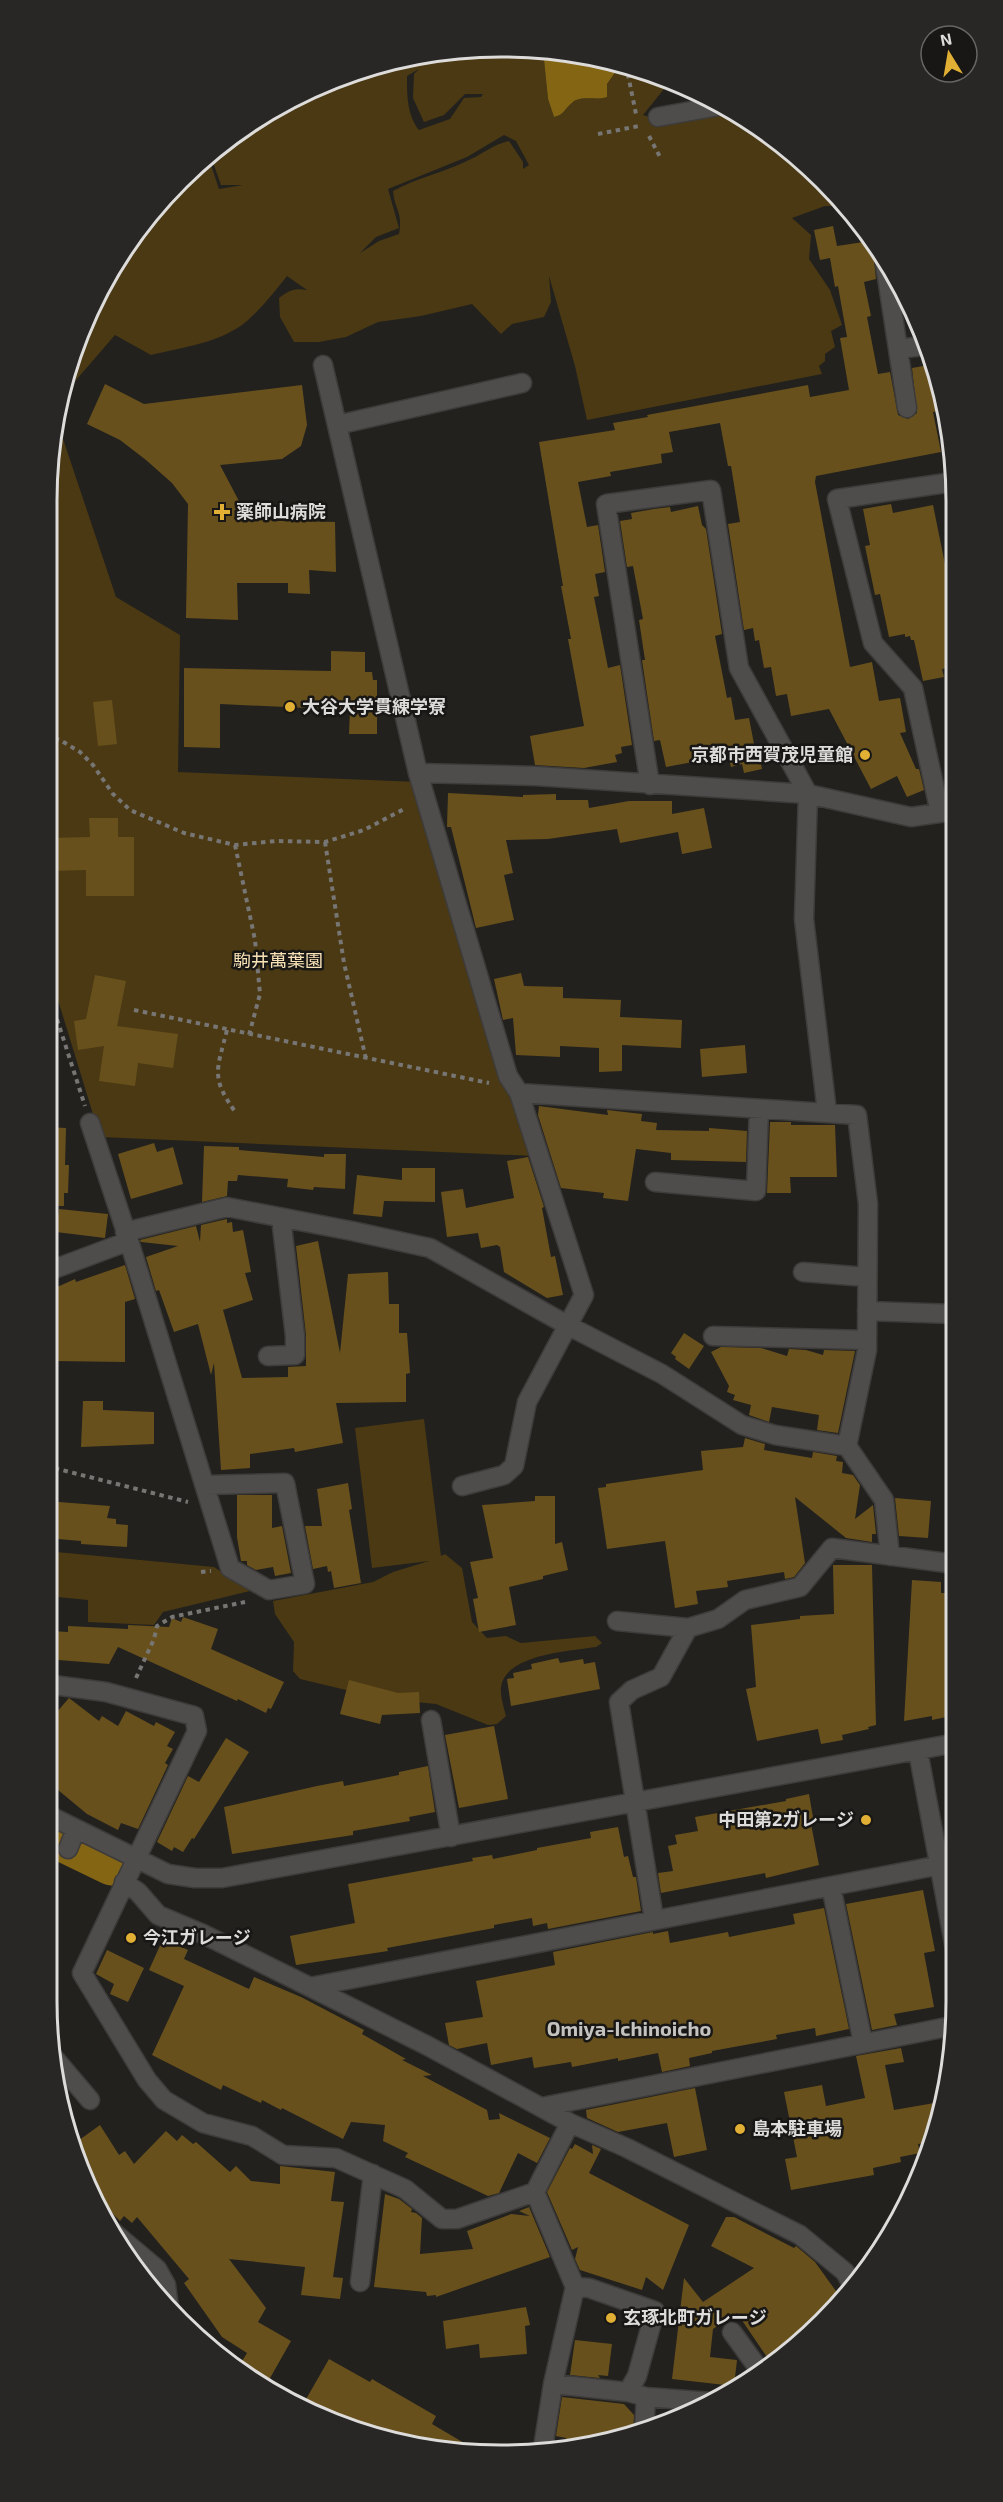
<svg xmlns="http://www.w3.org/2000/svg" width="1003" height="2502" viewBox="0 0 1003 2502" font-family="'Exo 2','Noto Sans JP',sans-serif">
<rect width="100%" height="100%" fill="#22211e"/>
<!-- green -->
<path fill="#4a3912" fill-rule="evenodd" d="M 471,48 L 543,50 L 548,99 L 554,117 C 564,115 565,107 573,102 C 582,95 597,101 607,97 L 607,84 L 621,64 L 647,71 L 667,80 L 664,89 L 643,115 L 658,120 L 723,108 L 754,123 L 844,202 L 846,206 L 825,206 L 792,218 L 811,235 L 809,259 L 830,290 L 842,325 L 831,331 L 835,347 L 825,354 L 825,361 L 819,366 L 822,374 L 587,420 L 575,366 L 549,276 L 551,302 L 544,317 L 512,324 L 501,334 L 472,304 L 421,316 L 378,322 L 346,337 L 319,342 L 294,342 L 280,317 L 279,298 C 290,290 294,288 307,290 L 287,276 C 275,291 262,308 247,321 C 221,343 183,347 151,355 L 115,335 L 64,394 L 71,356 L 107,274 L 159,202 L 208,156 L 219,189 L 243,185 L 221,185 L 210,154 L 224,141 L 300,94 L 383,62 ZM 419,69 L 414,74 L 413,98 L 424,122 L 444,115 L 465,94 L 483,94 L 481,97 L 464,98 L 450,119 L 419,130 C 407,115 407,95 407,76 ZM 504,135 L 516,141 L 529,165 L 523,169 L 523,162 L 509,141 C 494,144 484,153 471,159 C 446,172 418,177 393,191 C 395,211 403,212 399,234 L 379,241 L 360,253 L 376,237 L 399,228 L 388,189 L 467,157 Z
M 59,427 L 116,597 L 180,635 L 178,772 L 418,782 L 534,1156 L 100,1137 L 47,964 L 46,502 Z
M 424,1419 L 441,1556 L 445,1554 L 462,1568 L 472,1622 L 487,1638 L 506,1636 L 521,1643 L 595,1636 L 602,1643 L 596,1647 C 570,1651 506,1654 501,1687 C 500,1695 504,1708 506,1716 L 497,1724 L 488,1725 L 436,1704 L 384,1699 L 300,1679 L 293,1671 L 294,1642 L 275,1614 L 273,1601 L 373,1582 L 393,1572 L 429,1561 L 372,1568 L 355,1428 Z
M 46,1551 L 214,1567 L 250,1591 L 163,1612 L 154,1625 L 88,1622 L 88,1600 L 47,1596 Z"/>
<!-- water -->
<path fill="#846513" d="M 543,50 L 561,50 L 621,64 L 607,84 L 607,97 C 597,101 582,95 573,102 C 565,108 564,115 554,117 L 548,99 Z"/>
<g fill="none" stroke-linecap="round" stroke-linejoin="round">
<!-- river -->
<path stroke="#846513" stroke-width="45" d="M 46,1831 L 112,1863"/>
</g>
<!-- building -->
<path fill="#67501c" d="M 833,226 L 837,246 L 870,241 L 879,255 L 874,260 L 876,279 L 864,282 L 871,316 L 867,317 L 878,374 L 890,372 L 898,415 L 908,419 L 917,413 L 912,368 L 929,365 L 943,410 L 933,412 L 941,452 L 816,476 L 815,482 L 850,667 L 872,662 L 879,701 L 900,698 L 906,732 L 900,733 L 916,769 L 919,769 L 924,790 L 907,797 L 897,776 L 871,789 L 829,709 L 791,716 L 787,694 L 776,696 L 771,667 L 764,668 L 759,640 L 755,641 L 753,628 L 744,630 L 728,524 L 740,522 L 731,466 L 728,466 L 720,423 L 669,432 L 673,452 L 661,454 L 662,463 L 610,472 L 611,476 L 578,482 L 587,527 L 598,525 L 605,572 L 595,574 L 599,596 L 594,597 L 608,668 L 620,665 L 632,745 L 621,747 L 622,753 L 615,755 L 617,762 L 584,768 L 535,765 L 530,736 L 584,726 L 568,639 L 571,639 L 561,586 L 563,586 L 539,442 L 615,430 L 613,423 L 648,417 L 647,415 L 808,385 L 810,397 L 849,390 L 840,338 L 847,337 L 838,286 L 835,287 L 830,258 L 820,260 L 814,230 Z
M 105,384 L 144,404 L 302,385 L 307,425 L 301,446 L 282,459 L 220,465 L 249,520 L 335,522 L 336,572 L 309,570 L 310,594 L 288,593 L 288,583 L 237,583 L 238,620 L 186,618 L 188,504 L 172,483 L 146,460 L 120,440 L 87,424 Z
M 891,504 L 893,513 L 933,505 L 947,574 L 953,573 L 953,667 L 942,669 L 944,677 L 923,681 L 914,640 L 911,640 L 910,636 L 905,637 L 905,634 L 889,637 L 880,594 L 875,595 L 865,546 L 870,545 L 863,509 Z
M 698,506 L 702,525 L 706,529 L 722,634 L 715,636 L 727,698 L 731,697 L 735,720 L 749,718 L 755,749 L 758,748 L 762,769 L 744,773 L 742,764 L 731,767 L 729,759 L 710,762 L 709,759 L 666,767 L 660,740 L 654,741 L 642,660 L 645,660 L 639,620 L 643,619 L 633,566 L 627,567 L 620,521 L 632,519 L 631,513 L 654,509 L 670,507 L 671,512 Z
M 331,651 L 365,652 L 365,672 L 372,672 L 373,680 L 377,680 L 377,734 L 349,734 L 350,710 L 220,704 L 220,748 L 184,747 L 184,668 L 331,671 Z
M 112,700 L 117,744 L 98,746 L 93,702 Z
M 448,793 L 523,797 L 523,795 L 556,794 L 556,800 L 588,800 L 589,808 L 629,801 L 672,801 L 672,814 L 704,808 L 712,848 L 682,854 L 678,832 L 620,843 L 617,829 L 548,839 L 506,840 L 513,873 L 504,875 L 514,920 L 476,928 L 451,827 L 447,827 Z
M 89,818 L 118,818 L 118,837 L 134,837 L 134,896 L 86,896 L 86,870 L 49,871 L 49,838 L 90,837 Z
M 521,973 L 524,986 L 563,987 L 563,998 L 621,1000 L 620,1017 L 682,1020 L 681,1048 L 622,1045 L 622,1071 L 599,1072 L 599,1048 L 560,1046 L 560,1057 L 516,1055 L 513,1018 L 503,1020 L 494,979 Z
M 95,975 L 126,981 L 117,1026 L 178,1034 L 173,1068 L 138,1063 L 135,1086 L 99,1081 L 104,1046 L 78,1050 L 74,1021 L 86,1019 Z
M 745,1045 L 747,1073 L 702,1077 L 700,1049 Z
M 539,1106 L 608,1115 L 607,1110 L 642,1114 L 641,1121 L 657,1123 L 656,1130 L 709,1131 L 709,1128 L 747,1131 L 746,1162 L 671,1160 L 671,1153 L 636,1149 L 628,1201 L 603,1198 L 604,1193 L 561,1188 L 538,1115 Z
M 770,1122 L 791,1122 L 791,1125 L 835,1125 L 837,1177 L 790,1177 L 791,1193 L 767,1193 Z
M 46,1127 L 66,1128 L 65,1165 L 69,1165 L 68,1193 L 64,1193 L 64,1206 L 46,1206 Z
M 154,1143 L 157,1152 L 173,1147 L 183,1184 L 131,1199 L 118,1154 Z
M 204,1146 L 239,1147 L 239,1150 L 324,1157 L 324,1154 L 346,1154 L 345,1189 L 314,1187 L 313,1190 L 287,1187 L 288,1179 L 238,1175 L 237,1181 L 228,1181 L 227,1196 L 202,1202 Z
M 528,1157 L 544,1207 L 542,1208 L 551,1257 L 555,1256 L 563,1295 L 547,1298 L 504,1272 L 500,1247 L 497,1245 L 481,1248 L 478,1233 L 447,1237 L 441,1192 L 463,1189 L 466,1208 L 514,1198 L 507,1161 Z
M 402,1168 L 435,1168 L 435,1202 L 384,1201 L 382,1217 L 353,1214 L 357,1175 L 402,1180 Z
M 59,1209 L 108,1214 L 105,1238 L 56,1232 Z
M 227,1219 L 227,1223 L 232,1222 L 233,1232 L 243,1230 L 251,1272 L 245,1273 L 253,1300 L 223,1310 L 242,1378 L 288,1377 L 288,1367 L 306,1366 L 306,1335 L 296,1246 L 318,1241 L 340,1353 L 348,1274 L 388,1272 L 389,1304 L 399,1304 L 399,1333 L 407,1333 L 410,1373 L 406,1374 L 406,1402 L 336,1403 L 343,1443 L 295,1452 L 294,1448 L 250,1454 L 250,1468 L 221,1470 L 214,1363 L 211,1375 L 198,1324 L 174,1332 L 159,1290 L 156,1291 L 146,1257 L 178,1246 L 141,1242 L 140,1240 L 196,1226 L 200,1242 L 201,1225 Z
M 125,1265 L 135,1299 L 125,1302 L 125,1362 L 53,1361 L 52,1319 L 46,1322 L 46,1292 L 75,1279 L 76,1282 Z
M 684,1333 L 704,1346 L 689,1369 L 675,1359 L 676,1357 L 671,1353 Z
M 721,1347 L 761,1348 L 787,1356 L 789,1349 L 806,1350 L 823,1355 L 824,1350 L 855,1351 L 838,1433 L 817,1430 L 819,1415 L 772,1407 L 769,1422 L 749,1415 L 751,1405 L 733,1400 L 735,1395 L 727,1392 L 729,1386 L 711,1352 Z
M 83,1401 L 103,1401 L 103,1410 L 154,1412 L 154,1444 L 81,1447 Z
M 745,1438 L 765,1444 L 764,1450 L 812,1458 L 813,1452 L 837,1456 L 836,1461 L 843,1462 L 842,1473 L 853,1475 L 860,1485 L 855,1519 L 873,1505 L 876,1534 L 872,1534 L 872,1542 L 846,1538 L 795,1497 L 805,1563 L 794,1577 L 785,1579 L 784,1572 L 727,1581 L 728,1587 L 696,1591 L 698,1604 L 675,1608 L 665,1541 L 607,1549 L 598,1488 L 606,1487 L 606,1484 L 703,1470 L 701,1451 L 743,1447 Z
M 348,1483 L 352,1509 L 349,1510 L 361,1583 L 334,1588 L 331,1571 L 328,1572 L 327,1566 L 313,1569 L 305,1526 L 322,1526 L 317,1489 Z
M 237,1495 L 272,1495 L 272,1528 L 282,1526 L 291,1573 L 275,1576 L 273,1567 L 256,1570 L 247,1565 L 247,1561 L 241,1561 L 237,1537 Z
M 535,1496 L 555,1496 L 555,1544 L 562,1542 L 568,1570 L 543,1576 L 543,1579 L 509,1587 L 516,1625 L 479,1632 L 473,1599 L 478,1598 L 470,1562 L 493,1558 L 482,1505 L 535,1501 Z
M 895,1498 L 931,1501 L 928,1538 L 899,1536 Z
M 46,1501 L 110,1506 L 107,1518 L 116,1519 L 116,1524 L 128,1525 L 127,1547 L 81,1544 L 81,1541 L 46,1538 Z
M 833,1565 L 872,1565 L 876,1725 L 868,1727 L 869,1729 L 842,1735 L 843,1740 L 821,1744 L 818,1729 L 757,1741 L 746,1689 L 756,1687 L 751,1625 L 800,1619 L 800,1616 L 834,1614 Z
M 912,1580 L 941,1582 L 941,1593 L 955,1593 L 956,1715 L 932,1720 L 932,1716 L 904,1721 Z
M 183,1617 L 218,1629 L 211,1649 L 284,1682 L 271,1709 L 268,1708 L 266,1713 L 238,1699 L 237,1701 L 118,1647 L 109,1664 L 46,1659 L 46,1637 L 52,1637 L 52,1631 L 68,1632 L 68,1626 L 128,1629 L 128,1625 L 169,1627 L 172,1618 L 181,1622 Z
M 558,1658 L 560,1663 L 583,1659 L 584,1664 L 595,1662 L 600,1689 L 511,1706 L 507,1679 L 514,1678 L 513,1673 L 532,1669 L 531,1664 Z
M 349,1680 L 398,1693 L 419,1692 L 420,1713 L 382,1715 L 380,1724 L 340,1714 Z
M 69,1698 L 99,1721 L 102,1716 L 118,1726 L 126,1711 L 154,1726 L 156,1722 L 175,1732 L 167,1746 L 173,1749 L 165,1763 L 168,1765 L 138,1829 L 121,1823 L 118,1830 L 87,1814 L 46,1780 L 46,1705 L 56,1713 Z
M 494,1726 L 508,1799 L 459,1808 L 445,1735 Z
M 226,1738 L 249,1752 L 194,1839 L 192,1838 L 183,1852 L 174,1847 L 172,1851 L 157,1842 L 188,1776 L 199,1782 Z
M 428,1766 L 435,1812 L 409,1817 L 410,1821 L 353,1831 L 353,1835 L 232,1854 L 224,1807 L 317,1786 L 343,1781 L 344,1786 L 399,1775 L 399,1772 Z
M 809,1794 L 814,1823 L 811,1824 L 819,1865 L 766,1878 L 765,1873 L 661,1893 L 658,1873 L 673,1871 L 668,1846 L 677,1844 L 675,1835 L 698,1831 L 695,1817 L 786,1801 L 786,1799 Z
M 618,1827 L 624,1857 L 628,1856 L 633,1877 L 636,1877 L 641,1911 L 548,1929 L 547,1923 L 533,1926 L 532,1918 L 494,1925 L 494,1928 L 387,1948 L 388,1951 L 296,1965 L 290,1936 L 355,1923 L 348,1884 L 473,1861 L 472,1858 L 492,1855 L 493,1859 L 537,1850 L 537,1848 L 591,1838 L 590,1832 Z
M 923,1890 L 935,1951 L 924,1953 L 934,2007 L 894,2014 L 897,2025 L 872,2030 L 846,1904 Z
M 824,1908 L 849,2029 L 816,2036 L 815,2028 L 776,2035 L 777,2039 L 712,2051 L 712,2053 L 689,2058 L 690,2066 L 662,2072 L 658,2053 L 618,2061 L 618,2058 L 572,2067 L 571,2062 L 534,2068 L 532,2057 L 491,2065 L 487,2043 L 457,2049 L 449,2045 L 445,2023 L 483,2017 L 476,1981 L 555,1965 L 553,1952 L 653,1932 L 653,1934 L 668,1931 L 670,1943 L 728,1932 L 729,1937 L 795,1924 L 793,1914 Z
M 163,1939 L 188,1950 L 184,1959 L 249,1989 L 254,1977 L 301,1997 L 364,2030 L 362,2034 L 406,2059 L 402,2060 L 432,2075 L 423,2076 L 487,2110 L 489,2120 L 500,2119 L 499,2113 L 550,2138 L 537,2163 L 518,2153 L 499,2193 L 488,2196 L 405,2157 L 408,2153 L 383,2141 L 385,2125 L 351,2122 L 343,2139 L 282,2108 L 281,2110 L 262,2100 L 261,2103 L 223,2085 L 221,2090 L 152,2055 L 184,1986 L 149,1970 Z
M 107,1950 L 144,1968 L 128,2002 L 110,1994 L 114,1984 L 96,1974 Z
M 901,2048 L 904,2062 L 885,2065 L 894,2110 L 940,2102 L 933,2142 L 918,2144 L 920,2153 L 900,2157 L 901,2162 L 873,2168 L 874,2175 L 791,2190 L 785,2159 L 797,2157 L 784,2092 L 822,2085 L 826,2106 L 865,2098 L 856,2056 Z
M 695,2088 L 707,2150 L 674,2157 L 667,2123 L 618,2132 L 587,2118 L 586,2110 Z
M 100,2125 L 119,2155 L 125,2151 L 134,2164 L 166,2131 L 177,2141 L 182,2135 L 193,2144 L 196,2142 L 230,2172 L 236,2166 L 251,2181 L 280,2184 L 280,2166 L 335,2172 L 331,2201 L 344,2202 L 333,2277 L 343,2278 L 340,2299 L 301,2295 L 305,2267 L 229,2259 L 266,2308 L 258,2322 L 291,2341 L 265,2387 L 239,2366 L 247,2353 L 222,2337 L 184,2283 L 189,2279 L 137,2217 L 132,2223 L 124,2216 L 120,2221 L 92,2193 L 71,2146 Z
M 575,2144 L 593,2154 L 592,2145 L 601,2149 L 589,2173 L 689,2225 L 663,2290 L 646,2277 L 642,2290 L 580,2270 L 575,2259 L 578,2247 L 572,2250 L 547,2192 L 570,2148 L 572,2149 Z
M 385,2194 L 399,2199 L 412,2209 L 411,2212 L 416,2213 L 422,2218 L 420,2254 L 473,2249 L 467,2231 L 511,2214 L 530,2216 L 519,2211 L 529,2207 L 550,2257 L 436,2297 L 436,2295 L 427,2296 L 426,2292 L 374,2287 Z
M 726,2217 L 734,2217 L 794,2248 L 796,2246 L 815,2262 L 841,2298 L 771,2363 L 737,2313 L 713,2329 L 710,2357 L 737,2360 L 734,2386 L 672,2379 L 684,2278 L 703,2302 L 754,2268 L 711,2246 Z
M 526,2307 L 530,2325 L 525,2326 L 527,2354 L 480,2358 L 479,2344 L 446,2349 L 443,2321 Z
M 575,2340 L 612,2344 L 608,2376 L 598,2375 L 600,2378 L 570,2375 Z
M 329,2359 L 370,2382 L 372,2379 L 436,2416 L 432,2424 L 476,2450 L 442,2452 L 364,2433 L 305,2401 Z
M 562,2397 L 624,2404 L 634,2415 L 633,2434 L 591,2447 L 565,2448 L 566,2438 L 556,2436 Z"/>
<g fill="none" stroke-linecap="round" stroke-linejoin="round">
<defs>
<path id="minor" d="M 658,117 L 719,106
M 885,264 L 907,408
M 898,349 L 923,346
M 323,365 L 418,773 L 508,1076 L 519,1093 L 584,1295 L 527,1402 L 514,1466 L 504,1475 L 462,1486
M 337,425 L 522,383
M 418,773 L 536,776 L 808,794 L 911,817 L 953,811
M 650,785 L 606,504 L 711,490 L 739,668 L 808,794 L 804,919 L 827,1112
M 940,813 L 913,688 L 873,643 L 837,499 L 953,482
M 519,1093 L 857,1115 L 868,1204 L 867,1350 L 847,1446 L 884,1500 L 890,1556
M 90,1123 L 129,1241 L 230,1568 L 269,1590 L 305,1584 L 285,1483 L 205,1485
M 655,1182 L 756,1191 L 759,1109
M 125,1232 L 227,1207 L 352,1231 L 430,1248 L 567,1325 L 662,1374 L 742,1425 L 775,1435 L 847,1446
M 46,1272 L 129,1241
M 803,1272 L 867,1277
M 867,1311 L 954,1314
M 713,1336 L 867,1340
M 268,1356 L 295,1355 L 295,1336 L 281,1218
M 617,1621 L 688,1628 L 718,1619 L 745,1600 L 800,1587 L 832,1548 L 955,1564
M 46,1684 L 106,1692 L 194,1716 L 197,1731 L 82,1973 L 147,2080 L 164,2100 L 203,2123 L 252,2136 L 283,2155 L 336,2158 L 405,2189 L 442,2219 L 457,2219 L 535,2192
M 431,1720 L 451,1837
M 918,1751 L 956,1954
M 46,1814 L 168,1874 L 195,1878 L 222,1878 L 956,1743
M 68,1849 L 76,1829
M 124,1882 L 138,1892 L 158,1915 L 203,1934 L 310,1987 L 428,2046 L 570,2123 L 627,2148 L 800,2235 L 845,2272 L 853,2286
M 831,1886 L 863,2043
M 654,1919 L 619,1702 L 632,1690 L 661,1677 L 688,1628
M 310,1987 L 956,1862
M 56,2060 L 90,2100
M 542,2107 L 952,2026
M 106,2226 L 157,2269 L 166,2285 L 169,2308
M 360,2282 L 373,2174
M 575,2287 L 589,2288 L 655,2311 L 637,2376 L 628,2392
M 732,2332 L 761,2372
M 553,2384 L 628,2392 L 646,2397 L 712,2402
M 644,2431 L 646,2397
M 543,2448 L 553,2384 L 575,2287 L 535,2192 L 570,2123"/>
</defs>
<!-- minor casing -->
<use href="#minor" stroke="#3d3c3b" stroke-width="21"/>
<!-- path -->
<path stroke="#777674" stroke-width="4" stroke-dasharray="4.5 4.5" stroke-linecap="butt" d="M 626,65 L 636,114
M 598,134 L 639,126
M 649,136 L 660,157
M 46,736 L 60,740 L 80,752 L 93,765 L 113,794 L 130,810 L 184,833 L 235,845 L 276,841 L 325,842 L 364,830 L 406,808
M 325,842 L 344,963 L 366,1059
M 235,845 L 255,940 L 260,994 L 249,1035
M 46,985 L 85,1106
M 134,1010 L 489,1083
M 227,1030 C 217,1070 210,1077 236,1113
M 46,1466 L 188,1502
M 201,1572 L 211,1571
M 136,1678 L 154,1639 L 157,1626 L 172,1617 L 245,1602"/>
<!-- minor -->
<use href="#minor" stroke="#4f4d4b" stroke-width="18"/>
</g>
<!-- markers -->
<g fill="#e1af34" stroke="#181715" stroke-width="2">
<path d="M219 503h6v6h6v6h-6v6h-6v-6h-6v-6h6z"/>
<circle cx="290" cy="707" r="6"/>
<circle cx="865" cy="755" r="6"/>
<circle cx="866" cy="1820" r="6"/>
<circle cx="131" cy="1938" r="6"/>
<circle cx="740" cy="2129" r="6"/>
<circle cx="611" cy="2318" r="6"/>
</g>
<g text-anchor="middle" stroke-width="5" stroke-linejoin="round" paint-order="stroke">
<!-- poi labels -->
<g font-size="18" font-weight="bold" fill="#dddcdb" stroke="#181715" text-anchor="start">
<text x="236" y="518">薬師山病院</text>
<text x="302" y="713">大谷大学貫練学寮</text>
<text x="853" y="761" text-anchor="end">京都市西賀茂児童館</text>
<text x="854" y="1826" text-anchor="end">中田第2ガレージ</text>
<text x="143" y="1944">今江ガレージ</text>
<text x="752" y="2135">島本駐車場</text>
<text x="623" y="2324">玄琢北町ガレージ</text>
</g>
<!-- park labels -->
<g font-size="18" fill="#f8e2b6" stroke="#181715">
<text x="278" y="967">駒井萬葉園</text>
</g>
<!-- neighbourhood labels -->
<g font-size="20" font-weight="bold" fill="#c5c3c0" stroke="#181715">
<text x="629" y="2036">Omiya-Ichinoicho</text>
</g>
</g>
<!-- crop -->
<path d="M0 0H1003V2502H0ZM501 57H502A444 444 0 0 1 946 501V2001A444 444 0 0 1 502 2445H501A444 444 0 0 1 57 2001V501A444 444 0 0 1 501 57Z" fill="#282725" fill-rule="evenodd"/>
<path fill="none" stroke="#dddcdb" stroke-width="3" d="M501 57H502A444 444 0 0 1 946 501V2001A444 444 0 0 1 502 2445H501A444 444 0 0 1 57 2001V501A444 444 0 0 1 501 57Z"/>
<!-- north arrow -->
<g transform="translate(949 54) rotate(349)"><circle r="28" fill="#181715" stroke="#676664" stroke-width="1.5"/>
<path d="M0-4.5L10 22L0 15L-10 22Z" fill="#e1af34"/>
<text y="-9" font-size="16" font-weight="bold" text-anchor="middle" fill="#dddcdb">N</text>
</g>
</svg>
